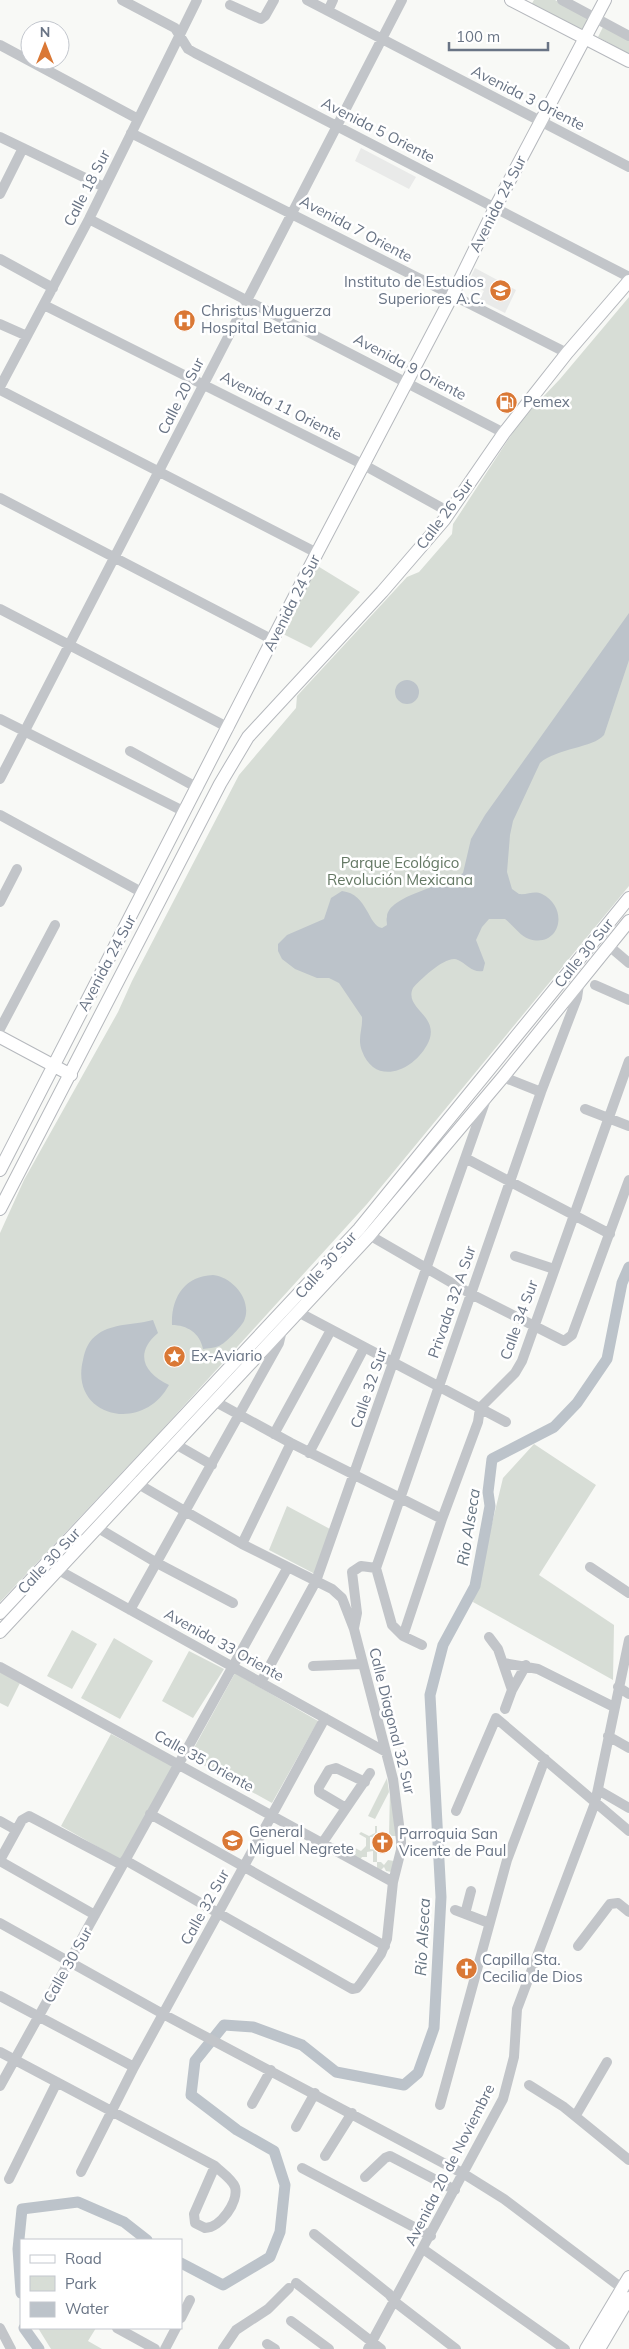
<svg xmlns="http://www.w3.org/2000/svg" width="629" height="2349" viewBox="0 0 629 2349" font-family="Mulish,sans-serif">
<rect width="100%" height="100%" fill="#f8f9f6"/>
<!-- built -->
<path fill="#e9eae9" d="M 361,148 L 416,177 L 409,189 L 355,161 Z
M 475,268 L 516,290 L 505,313 L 479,300 L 484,291 L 468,283 Z"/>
<!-- green -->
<path fill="#d7ddd6" d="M 534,0 L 555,0 L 590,19 L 584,31 L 531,5 Z
M 604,25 L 629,39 L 629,54 L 598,37 Z
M 629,297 L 629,886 L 367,1204 L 159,1433 L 0,1602 L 0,1233 L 24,1180 L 118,1012 L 132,981 L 239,775 L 296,708 L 297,696 L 407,577 L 419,572 L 452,534 L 453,524 L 521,420 L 560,379 Z
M 316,565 L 360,592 L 311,648 L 283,634 Z
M 534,1444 L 596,1485 L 539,1575 L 614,1625 L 613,1680 L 473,1602 L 503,1478 Z
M 287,1506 L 330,1529 L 315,1574 L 269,1550 Z
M 72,1630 L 97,1644 L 72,1689 L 47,1676 Z
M 114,1638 L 153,1661 L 120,1719 L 81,1698 Z
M 189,1651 L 224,1669 L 193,1718 L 162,1701 Z
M 0,1672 L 20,1683 L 8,1707 L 0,1703 Z
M 235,1673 L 318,1721 L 272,1803 L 189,1757 Z
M 111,1734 L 173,1766 L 121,1860 L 61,1826 Z
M 387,1778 L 389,1792 L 375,1819 L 368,1816 Z
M 390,1789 L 396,1836 L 389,1836 Z
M 375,1826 L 377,1826 L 377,1837 L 370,1837 L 370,1849 L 377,1850 L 377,1862 L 373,1862 L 373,1851 L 367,1852 L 367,1857 L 362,1857 L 360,1860 L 350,1855 L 353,1847 L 361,1851 L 366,1846 L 366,1838 L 359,1834 L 361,1832 L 369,1836 L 375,1833 Z
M 388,1860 L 394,1861 L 392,1872 L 386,1871 L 384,1867 L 381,1870 L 377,1869 L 377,1862 L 381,1862 L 384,1865 Z
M 38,2328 L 96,2328 L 88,2341 L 102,2349 L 51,2349 Z"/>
<!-- water -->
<path fill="#bcc3ca" d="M 629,613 L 629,660 L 604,735 C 593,748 557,748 540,763 L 513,821 L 510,835 L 507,872 L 512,889 L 519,894 C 528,895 534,890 542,894 C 570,908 560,949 529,939 C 520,936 513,925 505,919 L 489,919 L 482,927 L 476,940 L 485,963 L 483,971 C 472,973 467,964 458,960 C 447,954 421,979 413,988 C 403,1009 443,1016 427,1045 C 412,1072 375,1086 362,1051 C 357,1038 363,1029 362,1017 L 339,983 L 329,978 L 317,978 L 295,969 L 282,959 L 278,951 L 278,944 L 287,935 L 324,919 L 331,898 L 342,891 C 368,894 368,926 382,928 L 387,925 C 387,922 386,920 387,917 C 388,895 447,886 463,873 L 471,839 L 485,815 Z
M395 692a12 12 0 1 1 24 0a12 12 0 1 1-24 0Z
M 213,1275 C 233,1277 253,1301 244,1321 C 240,1328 226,1343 219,1346 C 214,1348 208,1348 203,1349 C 200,1333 187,1325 172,1325 C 171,1297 185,1276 213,1275 Z
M 153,1320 L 158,1333 C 133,1354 145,1374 169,1385 C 142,1435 69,1416 83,1360 C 85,1349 89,1340 98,1334 C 113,1323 136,1325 153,1320 Z"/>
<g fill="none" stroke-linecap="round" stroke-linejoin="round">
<!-- river -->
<path stroke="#bcc3ca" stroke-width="11" d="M 181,2263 L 223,2285 L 270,2257 L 280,2232 L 285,2185 L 274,2151 L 237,2130 L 191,2095 L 195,2061 L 224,2025 L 253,2027 L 302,2045 L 336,2072 L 404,2085 L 418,2073 L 434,2028 L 441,1897 L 430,1695 L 443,1645 L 475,1586 L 490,1506 L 488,1492 L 492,1459 L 554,1427 L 577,1403 L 607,1359 L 622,1283 L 629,1267
M 21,2293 L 18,2249 L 22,2209 L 78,2202 L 124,2222 L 147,2240
M 24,2328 L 39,2349"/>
<defs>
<path id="major" d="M 511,0 L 629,61
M 0,1037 L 71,1075
M 0,1170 L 317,553 L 452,296 L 495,208 L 605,0
M 0,1209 L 220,784 L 248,737 L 382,592 L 444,520 L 504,433 L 567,353 L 629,281
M 0,1613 L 359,1229 L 629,898
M 0,1632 L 369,1236 L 503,1077 L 629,921
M 586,2349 L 629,2277
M 599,2349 L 629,2298"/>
</defs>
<!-- major casing -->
<use href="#major" stroke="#b5b8bd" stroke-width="14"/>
<!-- minor -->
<path stroke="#c2c5c9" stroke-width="10" d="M 122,0 L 175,28 L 188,49 L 195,53 L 629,277
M 307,0 L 629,167
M 562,0 L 629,36
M 230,5 L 261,19 L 265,16 L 274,0
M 328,11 L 333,0
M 0,45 L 138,119
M 131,133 L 567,353
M 0,137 L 104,187
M 0,194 L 23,148
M 89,219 L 504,433
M 0,259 L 53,288
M 44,305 L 364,465 L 449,512
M 0,324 L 27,336
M 0,387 L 89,219 L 197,0
M 0,390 L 317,553
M 0,498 L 273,640
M 0,609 L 229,728
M 0,719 L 185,812
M 130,751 L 198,788
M 0,779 L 402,0
M 0,815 L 143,893
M 0,902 L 17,869
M 609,946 L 629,963
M 595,985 L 629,1000
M 0,1029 L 55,925
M 503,1077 L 541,1092
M 585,1109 L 629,1126
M 467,1159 L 610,1234
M 364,1232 L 471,1294 L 564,1341 L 572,1335 L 629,1180
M 515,1256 L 554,1269
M 298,1312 L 506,1422
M 216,1402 L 291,1443 L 442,1519
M 274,1434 L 331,1330
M 177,1445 L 212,1465
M 309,1453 L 364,1348
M 98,1528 L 157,1563 L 233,1603
M 242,1544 L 291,1443
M 53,1567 L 386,1752
M 590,1567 L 629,1593
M 130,1610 L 279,1343 L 282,1330
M 354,1628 L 357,1613 L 352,1572 L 361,1566 L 376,1568
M 403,1636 L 442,1519 L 478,1422 L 480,1408 L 515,1373 L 522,1361 L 629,1061
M 489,1637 L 498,1649 L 512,1690 L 505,1709
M 422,1645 L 403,1636 L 392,1625 L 376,1568 L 541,1092 L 577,998 L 579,984
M 504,1663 L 538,1669 L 614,1707
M 313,1666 L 362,1664
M 0,1667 L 393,1882
M 261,1682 L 316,1581 L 486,1099
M 618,1687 L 629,1694
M 512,1690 L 526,1665
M 608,1736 L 629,1748
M 598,1790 L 629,1808
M 346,1808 L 319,1792 L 319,1787 L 329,1770 L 336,1768 L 365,1782
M 456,1811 L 496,1718 L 629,1831
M 150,1814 L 385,1946
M 0,1821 L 16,1830
M 323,1842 L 370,1773
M 0,1860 L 22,1820 L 29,1816 L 122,1865
M 125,1860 L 352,1989 L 357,1988 L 361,1983 L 381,1954 L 387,1939 L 393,1882 L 401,1850 L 401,1840 L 393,1779 L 354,1629 L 342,1598 L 332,1589 L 242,1544 L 133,1481
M 0,1861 L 95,1915
M 455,1910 L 489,1923
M 465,1914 L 471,1891
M 0,1923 L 163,2014 L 464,2174 L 504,2199 L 627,2292
M 578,1946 L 610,1904 L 618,1903 L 629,1912
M 0,1996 L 134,2067
M 0,2052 L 215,2166 C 221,2172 232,2179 235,2187 C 239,2202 220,2228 205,2228 L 195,2223 L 194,2214 L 215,2166
M 529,2085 L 564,2107 L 629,2160
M 0,2086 L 288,1567
M 252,2104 L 271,2070
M 440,2105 L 507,1860 L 545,1759
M 576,2115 L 607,2062
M 296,2127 L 315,2093
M 325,2156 L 352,2113
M 302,2168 L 431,2236
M 81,2172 L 134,2067 L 325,1718
M 365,2177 L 385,2158 L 390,2156 L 455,2190
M 9,2179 L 57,2082
M 314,2234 L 389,2294 L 395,2302 L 456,2349
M 423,2249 L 565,2349
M 296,2283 L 381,2349
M 181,2318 L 190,2300
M 291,2321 L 329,2349
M 0,2328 L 11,2349
M 117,2328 L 155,2349
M 267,2344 L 275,2349
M 165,2349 L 176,2328
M 223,2349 L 236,2330 L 268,2309 L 289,2288
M 368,2349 L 503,2099 L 514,2057 L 517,2009 L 595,1803 L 629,1640"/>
<!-- major -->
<use href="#major" stroke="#fff" stroke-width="12"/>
</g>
<!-- icons -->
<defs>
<symbol id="university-disc" viewBox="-11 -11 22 22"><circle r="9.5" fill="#da7835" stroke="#fff"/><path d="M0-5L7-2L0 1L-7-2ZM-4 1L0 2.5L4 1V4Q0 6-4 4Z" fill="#fff"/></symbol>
<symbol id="hospital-disc" viewBox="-11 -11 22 22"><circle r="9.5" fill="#da7835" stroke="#fff"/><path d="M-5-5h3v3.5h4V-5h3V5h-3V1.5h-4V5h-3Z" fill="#fff"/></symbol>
<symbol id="fuel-disc" viewBox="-11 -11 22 22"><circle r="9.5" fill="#da7835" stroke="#fff"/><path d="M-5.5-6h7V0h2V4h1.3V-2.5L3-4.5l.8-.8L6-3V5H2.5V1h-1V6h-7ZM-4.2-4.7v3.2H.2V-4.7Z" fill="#fff"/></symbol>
<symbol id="sight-disc" viewBox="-11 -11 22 22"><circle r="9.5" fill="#da7835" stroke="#fff"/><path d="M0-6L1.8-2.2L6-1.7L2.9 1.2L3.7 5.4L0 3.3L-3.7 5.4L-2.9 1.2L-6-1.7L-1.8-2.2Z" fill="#fff"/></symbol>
<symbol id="school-disc" viewBox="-11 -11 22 22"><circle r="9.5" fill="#da7835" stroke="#fff"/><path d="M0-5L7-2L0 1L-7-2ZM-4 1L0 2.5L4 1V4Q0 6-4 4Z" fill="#fff"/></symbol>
<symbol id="church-disc" viewBox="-11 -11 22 22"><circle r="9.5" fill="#da7835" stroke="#fff"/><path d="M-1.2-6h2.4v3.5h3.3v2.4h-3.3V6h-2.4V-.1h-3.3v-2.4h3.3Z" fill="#fff"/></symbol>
</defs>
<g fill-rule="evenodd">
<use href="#university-disc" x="488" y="278" width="25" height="25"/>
<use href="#hospital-disc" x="172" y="308" width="25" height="25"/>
<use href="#fuel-disc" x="494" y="390" width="25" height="25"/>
<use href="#sight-disc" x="162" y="1344" width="25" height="25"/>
<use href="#school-disc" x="220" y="1828" width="25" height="25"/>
<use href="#church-disc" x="370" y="1830" width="25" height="25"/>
<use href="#church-disc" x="454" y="1956" width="25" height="25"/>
</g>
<g text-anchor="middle" stroke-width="5" stroke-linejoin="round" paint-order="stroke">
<!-- street labels -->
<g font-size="15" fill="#697485" stroke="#fff">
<text transform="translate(528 98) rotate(27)" y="5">Avenida 3 Oriente</text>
<text transform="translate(378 130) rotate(27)" y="5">Avenida 5 Oriente</text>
<text transform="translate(87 188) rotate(-63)" y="5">Calle 18 Sur</text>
<text transform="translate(498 204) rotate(-63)" y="5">Avenida 24 Sur</text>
<text transform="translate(356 229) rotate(28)" y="5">Avenida 7 Oriente</text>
<text transform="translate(410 367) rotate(28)" y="5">Avenida 9 Oriente</text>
<text transform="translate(181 396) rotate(-63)" y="5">Calle 20 Sur</text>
<text transform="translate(281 406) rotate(27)" y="5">Avenida 11 Oriente</text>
<text transform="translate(445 514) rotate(-53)" y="5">Calle 26 Sur</text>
<text transform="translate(292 603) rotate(-63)" y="5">Avenida 24 Sur</text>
<text transform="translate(584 953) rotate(-51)" y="5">Calle 30 Sur</text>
<text transform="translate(107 963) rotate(-62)" y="5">Avenida 24 Sur</text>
<text transform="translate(326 1265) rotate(-48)" y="5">Calle 30 Sur</text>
<text transform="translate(452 1302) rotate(-71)" y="5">Privada 32 A Sur</text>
<text transform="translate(519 1320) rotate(-70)" y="5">Calle 34 Sur</text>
<text transform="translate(369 1388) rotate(-71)" y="5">Calle 32 Sur</text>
<text transform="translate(49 1561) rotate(-47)" y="5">Calle 30 Sur</text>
<text transform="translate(224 1645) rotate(29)" y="5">Avenida 33 Oriente</text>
<text transform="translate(392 1721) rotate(76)" y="5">Calle Diagonal 32 Sur</text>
<text transform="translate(204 1761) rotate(29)" y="5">Calle 35 Oriente</text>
<text transform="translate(205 1907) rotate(-61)" y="5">Calle 32 Sur</text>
<text transform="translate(68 1965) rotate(-61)" y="5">Calle 30 Sur</text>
<text transform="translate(450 2165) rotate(-63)" y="5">Avenida 20 de Noviembre</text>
</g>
<!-- poi labels -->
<g font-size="15" fill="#697485" stroke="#fff" text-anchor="start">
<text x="484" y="287" text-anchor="end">Instituto de Estudios<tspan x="484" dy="17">Superiores A.C.</tspan></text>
<text x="201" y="316">Christus Muguerza<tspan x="201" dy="17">Hospital Betania</tspan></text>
<text x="523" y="407">Pemex</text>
<text x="191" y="1361">Ex-Aviario</text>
<text x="249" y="1837">General<tspan x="249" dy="17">Miguel Negrete</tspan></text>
<text x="399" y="1839">Parroquia San<tspan x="399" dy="17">Vicente de Paul</tspan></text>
<text x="482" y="1965">Capilla Sta.<tspan x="482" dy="17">Cecilia de Dios</tspan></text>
</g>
<!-- park labels -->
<g font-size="15" fill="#647864" stroke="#fff">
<text x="400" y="868">Parque Ecológico<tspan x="400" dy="17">Revolución Mexicana</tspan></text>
</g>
<!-- water labels -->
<g font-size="16" font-style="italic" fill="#657481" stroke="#fff">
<text transform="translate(468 1527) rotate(-81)" y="6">Rio Alseca</text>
<text transform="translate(422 1937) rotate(-87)" y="6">Rio Alseca</text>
</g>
</g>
<!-- legend -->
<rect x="20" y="2239" width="162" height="90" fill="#ffffff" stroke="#c3c7ce"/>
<rect x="30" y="2255" width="25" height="8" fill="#ffffff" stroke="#c3c7ce"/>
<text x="65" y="2264" font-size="15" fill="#697485">Road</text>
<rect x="30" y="2276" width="25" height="15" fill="#d7ddd6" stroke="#c3c7ce"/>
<text x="65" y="2289" font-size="15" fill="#697485">Park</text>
<rect x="30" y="2302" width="25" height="15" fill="#bcc3ca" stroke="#c3c7ce"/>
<text x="65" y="2314" font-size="15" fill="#697485">Water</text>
<!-- north arrow -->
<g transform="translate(45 45)"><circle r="24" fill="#ffffff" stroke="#c3c7ce"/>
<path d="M0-4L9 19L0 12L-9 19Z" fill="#da7835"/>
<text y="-8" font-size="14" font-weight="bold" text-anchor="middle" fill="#697485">N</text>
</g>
<!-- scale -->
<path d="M449 42v8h99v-8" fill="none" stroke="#697485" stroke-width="2.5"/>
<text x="456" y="42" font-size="15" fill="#697485" stroke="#ffffff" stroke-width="4" paint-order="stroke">100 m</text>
</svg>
